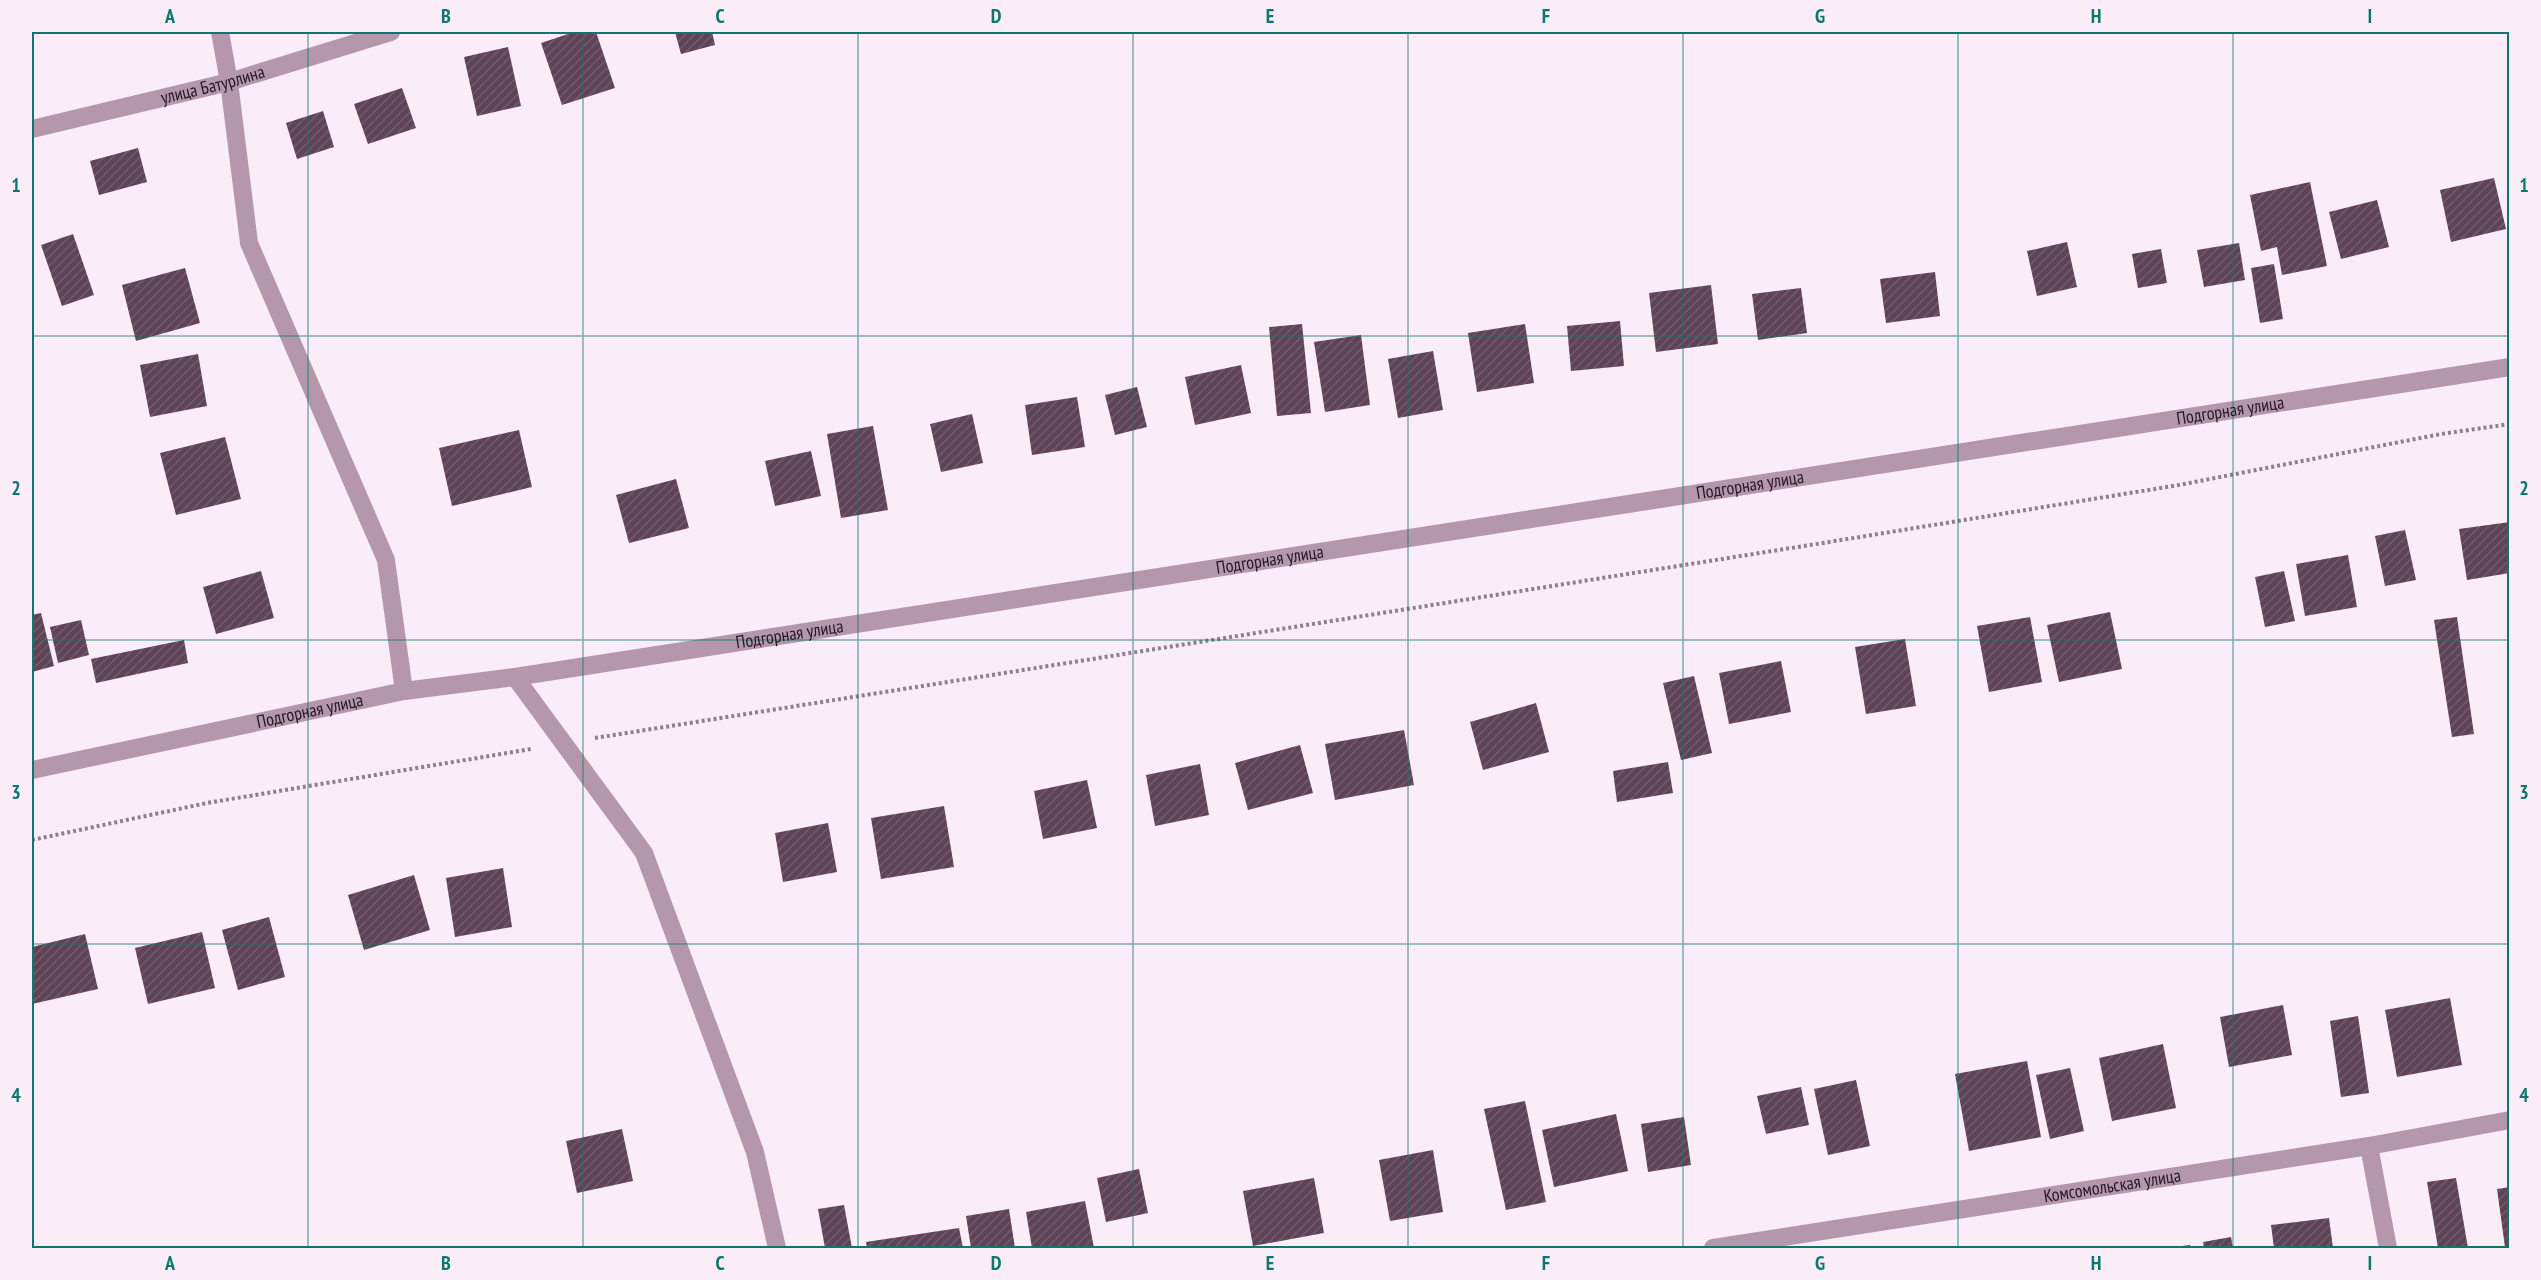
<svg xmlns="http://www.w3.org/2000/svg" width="2541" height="1280" viewBox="0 0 2541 1280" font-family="'PT Sans Narrow',sans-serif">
<defs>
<pattern id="building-hatch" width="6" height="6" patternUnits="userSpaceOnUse" patternTransform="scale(1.5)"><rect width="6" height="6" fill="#5f4357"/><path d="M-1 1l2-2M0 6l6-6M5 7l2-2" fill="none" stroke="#725b6b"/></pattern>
</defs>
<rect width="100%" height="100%" fill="#fbedf7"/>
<!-- building -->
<path fill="url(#building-hatch)" d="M 574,32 L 596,32 L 615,88 L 562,105 L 541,43 Z
M 675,32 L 712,32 L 715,45 L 681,54 Z
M 508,47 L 521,106 L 477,116 L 464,57 Z
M 402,88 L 416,128 L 368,144 L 354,104 Z
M 323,111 L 334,147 L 297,159 L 286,123 Z
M 138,148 L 147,182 L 99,195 L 90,161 Z
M 2494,178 L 2506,229 L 2451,242 L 2440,190 Z
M 2310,182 L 2327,266 L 2282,275 L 2277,247 L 2261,251 L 2250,195 Z
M 2377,200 L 2389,247 L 2341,259 L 2329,212 Z
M 73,234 L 94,295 L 62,306 L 41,245 Z
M 2067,242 L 2077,287 L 2037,296 L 2027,251 Z
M 2239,243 L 2245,280 L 2204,287 L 2197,250 Z
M 2161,249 L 2167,283 L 2138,288 L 2132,254 Z
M 2274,264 L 2283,319 L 2260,323 L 2251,268 Z
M 185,268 L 200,323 L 136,341 L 122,285 Z
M 1935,272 L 1940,316 L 1886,323 L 1880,279 Z
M 1711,285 L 1718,344 L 1656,352 L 1649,293 Z
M 1801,288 L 1807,333 L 1758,340 L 1752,294 Z
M 1620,321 L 1624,366 L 1571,371 L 1567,326 Z
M 1302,324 L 1311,413 L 1277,416 L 1269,327 Z
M 1525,324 L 1534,383 L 1477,392 L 1468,333 Z
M 1361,335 L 1370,405 L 1325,412 L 1314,342 Z
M 1433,351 L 1443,410 L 1398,418 L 1388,359 Z
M 198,354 L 207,406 L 150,417 L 140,365 Z
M 1241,365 L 1251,413 L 1195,425 L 1185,377 Z
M 1137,387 L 1147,427 L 1115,435 L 1105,395 Z
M 1077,397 L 1085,447 L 1032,455 L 1025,405 Z
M 972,414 L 983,463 L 941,472 L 930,424 Z
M 873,426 L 888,510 L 841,518 L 827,434 Z
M 519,430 L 532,487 L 452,506 L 439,448 Z
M 225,437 L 241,499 L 176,515 L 160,453 Z
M 811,451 L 821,496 L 775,506 L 765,461 Z
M 676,479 L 689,528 L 629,543 L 616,495 Z
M 2510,522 L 2510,573 L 2467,580 L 2459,529 Z
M 2405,530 L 2416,580 L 2385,586 L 2375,536 Z
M 2348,555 L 2357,607 L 2305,616 L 2296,564 Z
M 261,571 L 274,618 L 216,634 L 203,587 Z
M 2284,571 L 2295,621 L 2265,627 L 2255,577 Z
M 2110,612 L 2122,669 L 2059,682 L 2047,625 Z
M 41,613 L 54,666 L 32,672 L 32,615 Z
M 2030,617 L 2042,682 L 1989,692 L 1977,626 Z
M 2457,617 L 2474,734 L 2452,737 L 2434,620 Z
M 81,620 L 89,655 L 58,663 L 50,627 Z
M 1905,639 L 1916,706 L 1866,714 L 1855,647 Z
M 184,640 L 188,663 L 96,683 L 91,659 Z
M 1781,661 L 1791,712 L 1729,724 L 1719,673 Z
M 1694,676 L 1712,753 L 1681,760 L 1663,683 Z
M 1536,703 L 1549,752 L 1483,770 L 1470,722 Z
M 1404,730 L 1414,785 L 1335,800 L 1325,744 Z
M 1300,745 L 1313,793 L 1248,810 L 1235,763 Z
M 1668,762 L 1673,793 L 1617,802 L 1613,771 Z
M 1200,764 L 1209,815 L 1155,826 L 1146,775 Z
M 1087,780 L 1097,828 L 1043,839 L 1034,791 Z
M 944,806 L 954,867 L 881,879 L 871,818 Z
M 828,823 L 837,872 L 783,882 L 775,833 Z
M 503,868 L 512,927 L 455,937 L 446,878 Z
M 414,875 L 430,930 L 364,950 L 348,895 Z
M 269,917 L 285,977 L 238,990 L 222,930 Z
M 202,932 L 215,988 L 148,1004 L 135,948 Z
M 85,934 L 98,989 L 32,1004 L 32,947 Z
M 2450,998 L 2462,1065 L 2397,1077 L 2385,1010 Z
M 2283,1005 L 2292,1055 L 2229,1067 L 2220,1017 Z
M 2358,1016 L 2369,1093 L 2341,1097 L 2330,1021 Z
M 2163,1044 L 2176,1108 L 2112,1121 L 2099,1058 Z
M 2027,1061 L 2041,1137 L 1969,1151 L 1955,1074 Z
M 2070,1068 L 2084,1131 L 2050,1139 L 2036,1075 Z
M 1856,1080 L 1870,1146 L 1828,1155 L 1814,1089 Z
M 1801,1087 L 1809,1125 L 1766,1134 L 1757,1096 Z
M 1525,1101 L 1546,1202 L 1506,1210 L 1484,1109 Z
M 1616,1114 L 1628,1171 L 1554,1187 L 1542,1130 Z
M 1684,1117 L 1691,1165 L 1648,1172 L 1641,1124 Z
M 622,1129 L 633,1181 L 577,1193 L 566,1141 Z
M 1433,1150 L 1443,1212 L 1390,1221 L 1379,1160 Z
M 1139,1169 L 1148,1213 L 1106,1222 L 1097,1178 Z
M 1314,1178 L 1324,1233 L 1253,1246 L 1243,1191 Z
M 2456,1178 L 2468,1248 L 2438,1248 L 2427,1182 Z
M 2510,1187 L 2510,1247 L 2505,1247 L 2497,1189 Z
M 1085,1201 L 1094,1248 L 1032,1248 L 1026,1212 Z
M 844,1205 L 852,1248 L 825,1248 L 818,1209 Z
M 1009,1209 L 1015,1248 L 971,1248 L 966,1216 Z
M 2329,1218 L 2333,1248 L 2274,1248 L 2271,1225 Z
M 959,1228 L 963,1248 L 867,1248 L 866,1242 Z
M 2231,1237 L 2233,1248 L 2204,1248 L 2203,1242 Z
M 2190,1245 L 2191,1248 L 2174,1248 L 2174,1247 Z"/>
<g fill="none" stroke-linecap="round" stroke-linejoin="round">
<!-- path -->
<path stroke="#8c8089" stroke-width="4" stroke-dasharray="3 3" stroke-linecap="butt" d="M 595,738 L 1829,542 L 2179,485 L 2441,434 L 2510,424
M 32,840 L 207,803 L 531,749"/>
<!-- minor -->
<g stroke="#b597ac" stroke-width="18">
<path d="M 220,32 L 229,82 L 249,243 L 386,560 L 404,691"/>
<path id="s1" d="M 32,129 L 229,82 L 391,32"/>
<path d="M 515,677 L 644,853 L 755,1152 L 777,1248"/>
<path id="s2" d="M 32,770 L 404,691 L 515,677 L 2510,367"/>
<path d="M 2369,1146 L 2388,1248"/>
<path id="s3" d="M 1713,1248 L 2369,1146 L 2510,1120"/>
</g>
</g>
<!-- grid -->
<path fill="none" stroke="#0f766e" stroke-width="1.5" stroke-opacity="0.55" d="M 308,32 L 308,1248M 583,32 L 583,1248M 858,32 L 858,1248M 1133,32 L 1133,1248M 1408,32 L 1408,1248M 1683,32 L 1683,1248M 1958,32 L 1958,1248M 2233,32 L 2233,1248M 32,336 L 2510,336M 32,640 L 2510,640M 32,944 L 2510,944"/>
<g text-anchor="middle" stroke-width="6" stroke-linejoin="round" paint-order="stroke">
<!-- street labels -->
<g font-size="18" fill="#231820" stroke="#fbedf7">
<text dy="6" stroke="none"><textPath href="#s1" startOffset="186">улица Батурлина</textPath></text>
<text dy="6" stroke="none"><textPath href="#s2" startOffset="2228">Подгорная улица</textPath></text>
<text dy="6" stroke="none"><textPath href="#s2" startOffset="1742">Подгорная улица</textPath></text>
<text dy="6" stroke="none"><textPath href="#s2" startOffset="1256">Подгорная улица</textPath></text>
<text dy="6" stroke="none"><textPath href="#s2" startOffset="770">Подгорная улица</textPath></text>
<text dy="6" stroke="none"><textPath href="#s2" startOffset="284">Подгорная улица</textPath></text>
<text dy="6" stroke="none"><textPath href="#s3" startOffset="404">Комсомольская улица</textPath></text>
</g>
</g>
<!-- border -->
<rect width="2541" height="1280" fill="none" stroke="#fbedf7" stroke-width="66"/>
<rect x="33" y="33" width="2475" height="1214" fill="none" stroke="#0f766e" stroke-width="2"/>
<g font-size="20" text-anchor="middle" font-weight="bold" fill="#0f766e">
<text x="170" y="23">A</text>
<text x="446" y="23">B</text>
<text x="720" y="23">C</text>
<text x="996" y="23">D</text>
<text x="1270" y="23">E</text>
<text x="1546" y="23">F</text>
<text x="1820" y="23">G</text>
<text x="2096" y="23">H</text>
<text x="2370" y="23">I</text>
<text x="16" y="192">1</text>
<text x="2524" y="192">1</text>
<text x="16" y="495">2</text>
<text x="2524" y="495">2</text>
<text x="16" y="799">3</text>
<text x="2524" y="799">3</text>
<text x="16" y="1102">4</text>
<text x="2524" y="1102">4</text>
<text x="170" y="1270">A</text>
<text x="446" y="1270">B</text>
<text x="720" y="1270">C</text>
<text x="996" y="1270">D</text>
<text x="1270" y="1270">E</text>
<text x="1546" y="1270">F</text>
<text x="1820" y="1270">G</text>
<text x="2096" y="1270">H</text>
<text x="2370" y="1270">I</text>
</g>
</svg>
